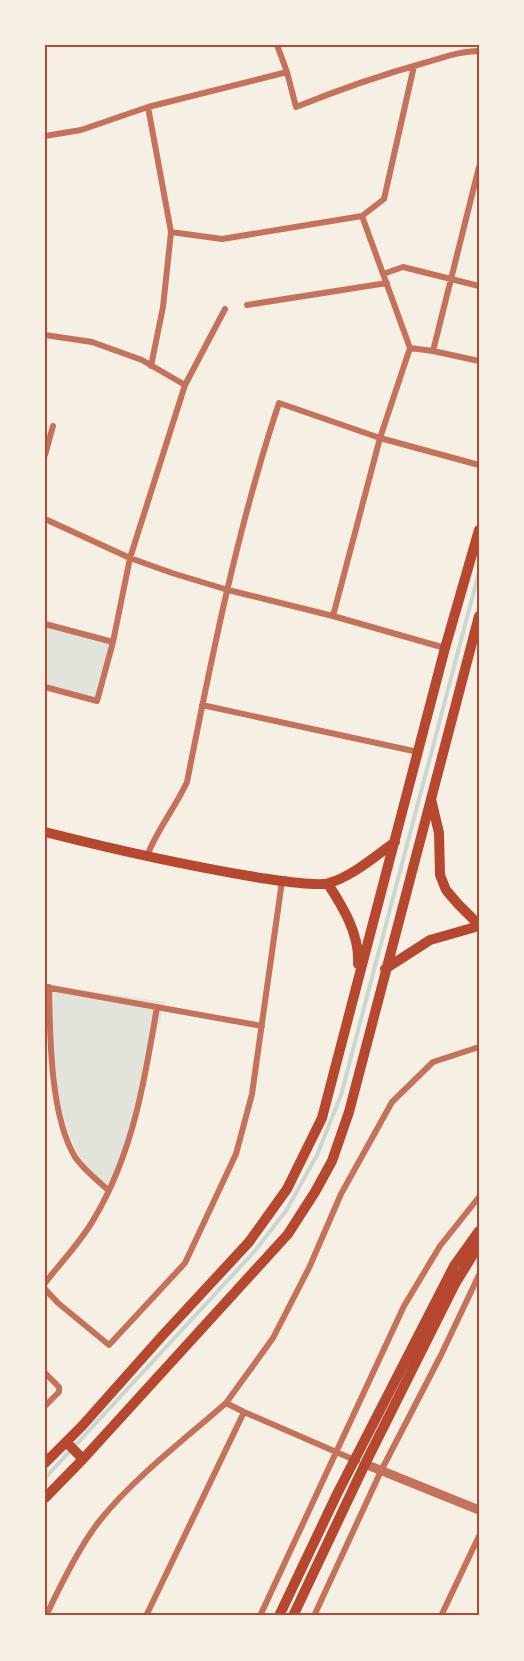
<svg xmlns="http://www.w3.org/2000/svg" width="524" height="1661" viewBox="0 0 524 1661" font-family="'Fira Sans Condensed',sans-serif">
<rect width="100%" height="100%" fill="#f6efe4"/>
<!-- green -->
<path fill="#e2e4dc" d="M 45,624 L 113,642 L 97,701 L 45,687 Z
M 48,985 L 165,1002 L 124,1151 L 108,1188 C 98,1177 84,1166 78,1153 C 55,1112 49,1032 48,985 Z"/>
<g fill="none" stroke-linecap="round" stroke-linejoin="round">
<!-- stream -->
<path stroke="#c9d6d2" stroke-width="4" d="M 45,1478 L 253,1253 L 286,1211 L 317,1155 L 341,1095 L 479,572"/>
<!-- minor -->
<path stroke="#c5725c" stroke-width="6" d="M 287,72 L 296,107 C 338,90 381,75 424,63 C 442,58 460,51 479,51
M 148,107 L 171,232 L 163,307 L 151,366
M 45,136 L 81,130 L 148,107 L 287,72 L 277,45
M 362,216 L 410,348
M 171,232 L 222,239 L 362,216 L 384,199 L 414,66
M 383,274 L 403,267 L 479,286
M 247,305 L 387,283
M 45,335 L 92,342 L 142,360 L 185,385
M 433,351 L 479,361
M 45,455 L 53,426
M 45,519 L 130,558 L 172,573 L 228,590 L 333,616 L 445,648
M 333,616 L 380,438 L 410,348 L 433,351 L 479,167
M 45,624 L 113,642
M 45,687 L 97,701 L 113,642 L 130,558 L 185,385 L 225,309
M 202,705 L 418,752
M 147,856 C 157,830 175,808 187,782 C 212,655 238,526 279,403 L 380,438 L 479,465
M 45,987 L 262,1026
M 49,987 C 50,1036 50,1115 75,1157 C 84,1170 97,1180 108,1190
M 45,1283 C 61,1262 82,1241 95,1217 C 133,1153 145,1079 157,1007
M 45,1289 L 58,1303 L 109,1345 L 185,1263 L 236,1154 L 252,1094 L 282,881
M 45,1373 L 59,1387 L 59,1392 L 45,1406
M 357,1461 L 244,1412 L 226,1403 L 273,1338 L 309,1268 L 341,1194 L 392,1102 L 433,1062 L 479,1047
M 46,1616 C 60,1586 80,1545 101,1519 C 135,1477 185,1439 226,1403
M 146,1616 L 244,1412
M 260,1616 L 404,1306 L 440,1246 L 479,1197
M 314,1616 L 381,1471 L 441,1355 L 479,1275
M 441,1616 L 479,1536"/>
<!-- tertiary -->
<path stroke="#c5725c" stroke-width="9" d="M 365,1464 L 479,1510"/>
<!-- secondary -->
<path stroke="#b5482f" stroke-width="10" d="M 431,799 L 439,833 L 440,875 L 446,890 L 458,904 L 479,925
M 45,832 C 116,850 188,866 261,878 C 276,880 316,887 329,883 C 353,876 375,856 395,842
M 328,884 C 343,907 360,935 358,964
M 385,969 L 430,940 L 479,926
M 66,1442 L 83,1459
M 45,1463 L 82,1426 L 162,1336 L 249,1242 L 287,1189 L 322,1118 L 445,648 L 479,530
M 45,1498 L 83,1459 L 288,1234 L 315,1192 L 332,1161 L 349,1112 L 479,616
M 279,1616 L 337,1494 L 454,1266 L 479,1231
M 293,1616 L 365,1464 L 455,1284 L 479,1245"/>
</g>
<!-- border -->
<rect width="524" height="1661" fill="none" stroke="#f6efe4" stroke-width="93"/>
<rect x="46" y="46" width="432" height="1568" fill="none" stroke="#b5482f" stroke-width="2"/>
</svg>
